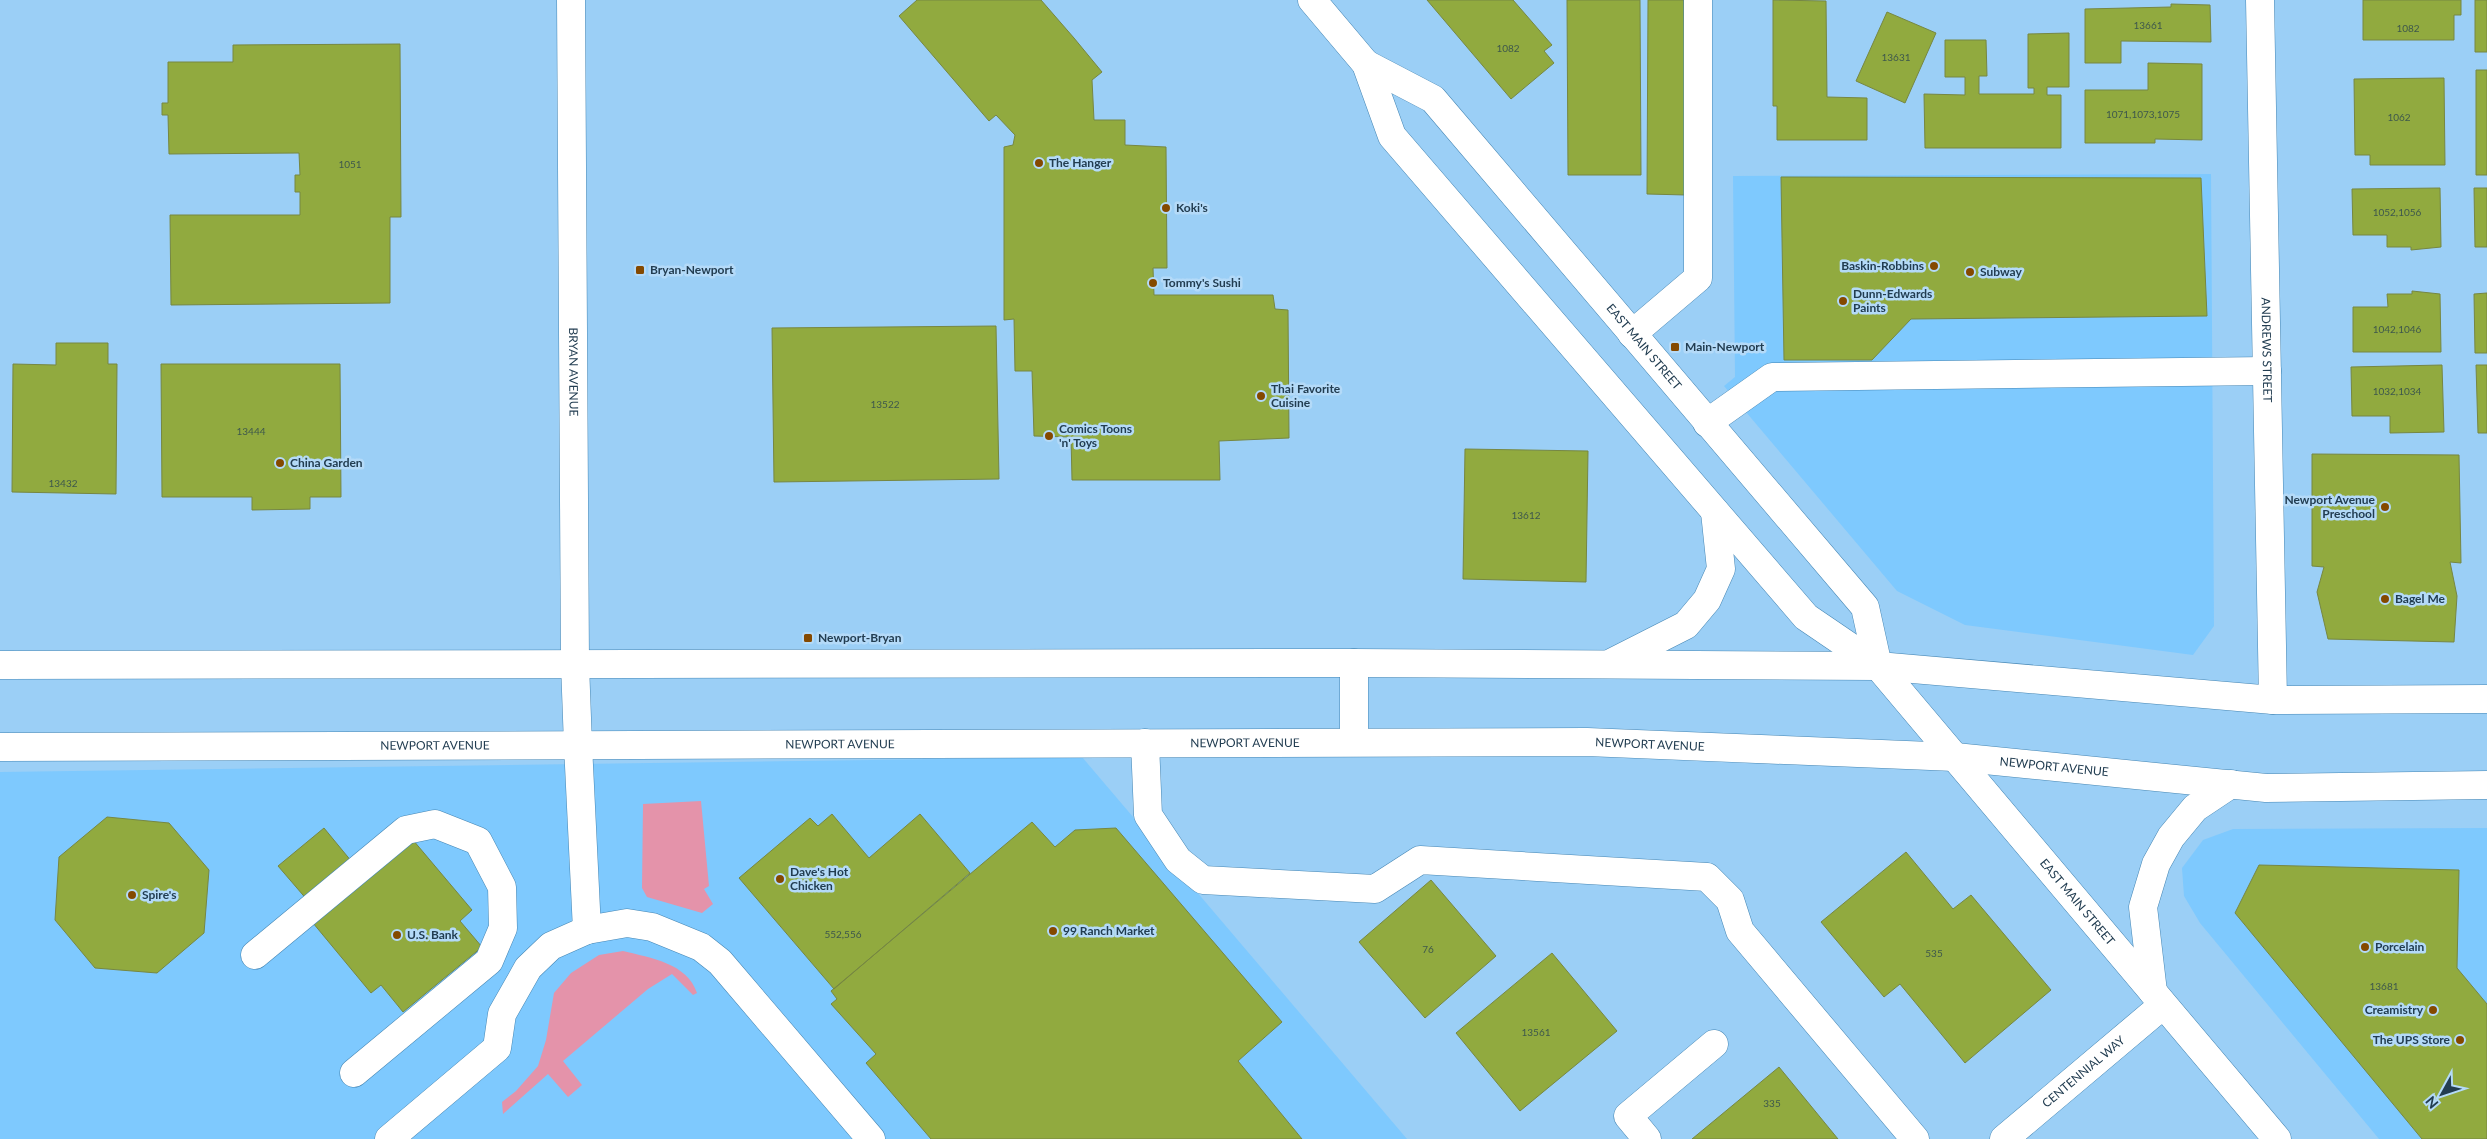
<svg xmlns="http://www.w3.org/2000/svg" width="2487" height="1139" viewBox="0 0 2487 1139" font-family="Lato,sans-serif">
<rect width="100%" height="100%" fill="#9bcff6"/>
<!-- built -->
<path fill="#7ec9fe" d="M 2211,174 L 2214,626 L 2193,655 L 1965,625 L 1897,591 L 1724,386 L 1735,377 L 1733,176 Z
M 1082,757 L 1407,1139 L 0,1139 L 0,772 Z
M 2487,828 L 2487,1139 L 2379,1139 L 2200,923 L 2184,896 L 2182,868 L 2203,840 L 2233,829 Z"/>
<!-- green -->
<path fill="#e493aa" d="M 701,801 L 709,886 L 704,889 L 713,904 L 702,913 L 647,897 L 642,888 L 643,804 Z
M 623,951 C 651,958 687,963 697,993 L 693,995 L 672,974 L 648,989 L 563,1061 L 582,1085 L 568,1097 L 548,1074 L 503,1114 L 502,1102 L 516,1091 L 538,1066 L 546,1040 L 554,993 L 571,973 L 599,955 Z"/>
<!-- building -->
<path fill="#91aa3f" stroke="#768742" d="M 917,0 L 1041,0 L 1074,38 L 1102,72 L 1092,80 L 1094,120 L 1125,120 L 1125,145 L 1166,147 L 1167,268 L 1153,268 L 1154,295 L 1273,295 L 1275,309 L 1288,310 L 1289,438 L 1219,441 L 1220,480 L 1072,480 L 1071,437 L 1034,436 L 1032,371 L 1015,371 L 1014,319 L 1004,320 L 1004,147 L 1013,145 L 1015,135 L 996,115 L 989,121 L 899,16 Z
M 1427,0 L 1513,0 L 1552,45 L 1544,51 L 1554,63 L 1511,99 Z
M 1567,0 L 1640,0 L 1641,175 L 1568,175 Z
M 1648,0 L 1684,0 L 1686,195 L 1647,194 Z
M 1773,0 L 1826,1 L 1827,97 L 1867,98 L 1867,140 L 1777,140 L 1777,106 L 1773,106 Z
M 2363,0 L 2461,0 L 2461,15 L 2454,15 L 2454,40 L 2363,40 Z
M 2475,0 L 2487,0 L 2487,52 L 2475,52 Z
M 2171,4 L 2210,5 L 2211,42 L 2121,41 L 2121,63 L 2085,63 L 2085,9 L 2171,7 Z
M 1887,12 L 1936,33 L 1905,103 L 1856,81 Z
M 2069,33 L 2069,87 L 2047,87 L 2047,95 L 2061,95 L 2061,148 L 1925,148 L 1924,94 L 1965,95 L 1965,77 L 1945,77 L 1945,40 L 1986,40 L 1987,76 L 1979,76 L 1979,94 L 2034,94 L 2034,88 L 2028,88 L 2028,34 Z
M 400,44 L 401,217 L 390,217 L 390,303 L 171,305 L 170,215 L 300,215 L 300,192 L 295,192 L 295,175 L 300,175 L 299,153 L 169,154 L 168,115 L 162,115 L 162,103 L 168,103 L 168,62 L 233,62 L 233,45 Z
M 2148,63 L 2202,64 L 2202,140 L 2155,139 L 2155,143 L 2085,143 L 2085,90 L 2148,90 Z
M 2476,70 L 2487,70 L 2487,175 L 2476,175 Z
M 2444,78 L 2445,165 L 2370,165 L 2370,155 L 2355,155 L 2354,79 Z
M 1781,177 L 2201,178 L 2207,316 L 1911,319 L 1872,360 L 1784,360 Z
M 2440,188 L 2441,247 L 2411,250 L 2411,247 L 2387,247 L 2387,235 L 2353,235 L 2352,189 Z
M 2474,188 L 2487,188 L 2487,247 L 2475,247 Z
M 2412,291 L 2440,294 L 2441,352 L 2353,352 L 2353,307 L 2388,307 L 2387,294 L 2412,294 Z
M 2487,293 L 2487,353 L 2475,353 L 2474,294 Z
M 996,326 L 999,479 L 774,482 L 772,328 Z
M 56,343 L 108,343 L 108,364 L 117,364 L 116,494 L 12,492 L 13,364 L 56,365 Z
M 161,364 L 340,364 L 341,497 L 310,497 L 310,509 L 252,510 L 252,497 L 162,497 Z
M 2442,365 L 2444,432 L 2390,433 L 2390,416 L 2352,416 L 2351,367 Z
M 2476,365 L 2487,365 L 2487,433 L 2478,433 Z
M 1465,449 L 1588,451 L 1586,582 L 1463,579 Z
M 2312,454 L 2459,455 L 2461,563 L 2450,562 L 2457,596 L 2454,642 L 2328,639 L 2317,592 L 2324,567 L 2312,566 Z
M 832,814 L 869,858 L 920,814 L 970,873 L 834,989 L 739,878 L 810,818 L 818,826 Z
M 107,817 L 169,823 L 209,870 L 204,933 L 157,973 L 95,968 L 55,920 L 59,857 Z
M 1032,822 L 1055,847 L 1075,830 L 1116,828 L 1282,1022 L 1238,1061 L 1302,1139 L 931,1139 L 866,1063 L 876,1054 L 831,1004 L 837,999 L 831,991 Z
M 324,828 L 366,879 L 321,916 L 278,866 Z
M 413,840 L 472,910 L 460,921 L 482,947 L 403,1012 L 381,985 L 371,993 L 313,923 Z
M 1906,852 L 1953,909 L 1971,895 L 2051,990 L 1965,1063 L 1900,984 L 1884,997 L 1821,922 Z
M 2259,865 L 2459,870 L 2457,968 L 2487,1004 L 2487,1139 L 2422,1139 L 2235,913 Z
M 1431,880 L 1496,956 L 1425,1018 L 1359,942 Z
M 1552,953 L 1617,1031 L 1520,1111 L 1456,1033 Z
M 1779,1067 L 1838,1139 L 1692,1139 Z"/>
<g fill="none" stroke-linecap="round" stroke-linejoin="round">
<defs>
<g id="minor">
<path id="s1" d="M 2260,0 L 2273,700"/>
<path d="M 1632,334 L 1698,278 L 1698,0"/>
<path d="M 1707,423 L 1772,377 L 2267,371"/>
<path d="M 1145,743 L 1148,815 L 1178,860 L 1203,880 L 1375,889 L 1420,860 L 1707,877 L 1730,900 L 1740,931 L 1915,1139"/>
<path d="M 578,745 L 587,930"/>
<path d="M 255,955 L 406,830 L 435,824 L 478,841 L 502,887 L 503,928 L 489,961 L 354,1073"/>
<path d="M 389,1139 L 497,1048 L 502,1014 L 528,968 L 551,946 L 587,930 L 627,923 L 652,927 L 701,947 L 720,962 L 871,1139"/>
<path d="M 1647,1139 L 1628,1116 L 1714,1044"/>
<path id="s2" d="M 2004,1139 L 2163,1005"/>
</g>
<g id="major">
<path id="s3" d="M 571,0 L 575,664 L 578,745"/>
<path id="s4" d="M 1312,0 L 1366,64 L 1392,136 L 1806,617 L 1878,666 L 2277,1139"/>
<path id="s5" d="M 1366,64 L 1433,99 L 1865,607 L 1878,666"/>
<path d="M 1613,662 L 1686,625 L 1707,600 L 1721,569 L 1715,512"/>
<path d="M 0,665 L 1354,663 L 1878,666 L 2273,700 L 2487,699"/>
<path d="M 1354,742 L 1354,663"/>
<path id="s6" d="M 0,747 L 1587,742 L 1955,757 L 2266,788 L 2487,785"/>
<path d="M 2153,992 L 2143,907 L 2156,864 L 2171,837 L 2195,808 L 2231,784"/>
</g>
</defs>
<!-- minor casing -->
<use href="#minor" stroke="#4586b4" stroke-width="29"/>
<!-- major casing -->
<use href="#major" stroke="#4586b4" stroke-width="29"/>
<!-- minor -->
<use href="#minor" stroke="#fff" stroke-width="28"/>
<!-- major -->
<use href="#major" stroke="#fff" stroke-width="28"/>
</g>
<!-- markers -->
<g fill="#844900" stroke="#b4daf8" stroke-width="2">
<circle cx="1039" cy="163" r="5"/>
<circle cx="1166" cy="208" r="5"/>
<circle cx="1934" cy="266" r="5"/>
<rect x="635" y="265" width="10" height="10" rx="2.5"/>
<circle cx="1970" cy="272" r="5"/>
<circle cx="1153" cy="283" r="5"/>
<circle cx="1843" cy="301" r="5"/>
<rect x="1670" y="342" width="10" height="10" rx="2.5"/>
<circle cx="1261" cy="396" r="5"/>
<circle cx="1049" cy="436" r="5"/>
<circle cx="280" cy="463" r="5"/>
<circle cx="2385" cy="507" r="5"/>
<circle cx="2385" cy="599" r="5"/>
<rect x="803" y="633" width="10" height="10" rx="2.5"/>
<circle cx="780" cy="879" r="5"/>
<circle cx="132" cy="895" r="5"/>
<circle cx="1053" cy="931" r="5"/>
<circle cx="397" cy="935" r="5"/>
<circle cx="2365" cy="947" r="5"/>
<circle cx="2433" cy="1010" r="5"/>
<circle cx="2460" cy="1040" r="5"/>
</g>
<g text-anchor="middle" stroke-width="5" stroke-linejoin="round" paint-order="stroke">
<!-- number labels -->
<g font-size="10" fill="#3e584c">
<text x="2148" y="29">13661</text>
<text x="2408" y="32">1082</text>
<text x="1508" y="52">1082</text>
<text x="1896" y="61">13631</text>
<text x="2143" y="118">1071,1073,1075</text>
<text x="2399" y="121">1062</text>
<text x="350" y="168">1051</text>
<text x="2397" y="216">1052,1056</text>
<text x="2397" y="333">1042,1046</text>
<text x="2397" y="395">1032,1034</text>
<text x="885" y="408">13522</text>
<text x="251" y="435">13444</text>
<text x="63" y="487">13432</text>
<text x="1526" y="519">13612</text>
<text x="843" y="938">552,556</text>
<text x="1428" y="953">76</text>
<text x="1934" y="957">535</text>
<text x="2384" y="990">13681</text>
<text x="1536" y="1036">13561</text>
<text x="1772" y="1107">335</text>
</g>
<!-- poi labels -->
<g font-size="12" font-weight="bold" fill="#223d51" stroke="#b4daf8" text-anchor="start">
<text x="1049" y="167">The Hanger</text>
<text x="1176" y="212">Koki's</text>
<text x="1924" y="270" text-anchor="end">Baskin-Robbins</text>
<text x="650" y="274">Bryan-Newport</text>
<text x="1980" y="276">Subway</text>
<text x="1163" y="287">Tommy's Sushi</text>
<text x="1853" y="298">Dunn-Edwards<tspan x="1853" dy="14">Paints</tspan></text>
<text x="1685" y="351">Main-Newport</text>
<text x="1271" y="393">Thai Favorite<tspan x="1271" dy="14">Cuisine</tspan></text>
<text x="1059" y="433">Comics Toons<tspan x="1059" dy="14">'n' Toys</tspan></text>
<text x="290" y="467">China Garden</text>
<text x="2375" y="504" text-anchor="end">Newport Avenue<tspan x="2375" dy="14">Preschool</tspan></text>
<text x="2395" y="603">Bagel Me</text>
<text x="818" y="642">Newport-Bryan</text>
<text x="790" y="876">Dave's Hot<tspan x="790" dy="14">Chicken</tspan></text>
<text x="142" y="899">Spire's</text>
<text x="1063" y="935">99 Ranch Market</text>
<text x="407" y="939">U.S. Bank</text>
<text x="2375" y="951">Porcelain</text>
<text x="2423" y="1014" text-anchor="end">Creamistry</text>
<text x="2450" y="1044" text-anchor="end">The UPS Store</text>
</g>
<!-- street labels -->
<g font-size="12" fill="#223d51" stroke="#b4daf8">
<text dy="4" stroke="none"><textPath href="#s5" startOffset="401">EAST MAIN STREET</textPath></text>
<text dy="4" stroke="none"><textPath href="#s1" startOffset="350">ANDREWS STREET</textPath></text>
<text dy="4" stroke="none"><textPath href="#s3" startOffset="372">BRYAN AVENUE</textPath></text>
<text dy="4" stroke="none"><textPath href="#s6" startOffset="1245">NEWPORT AVENUE</textPath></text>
<text dy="4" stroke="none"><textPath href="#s6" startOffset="840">NEWPORT AVENUE</textPath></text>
<text dy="4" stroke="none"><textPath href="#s6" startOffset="1650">NEWPORT AVENUE</textPath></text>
<text dy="4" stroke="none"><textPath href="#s6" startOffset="435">NEWPORT AVENUE</textPath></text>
<text dy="4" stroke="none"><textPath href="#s6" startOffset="2055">NEWPORT AVENUE</textPath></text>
<text dy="4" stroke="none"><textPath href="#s4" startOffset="1191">EAST MAIN STREET</textPath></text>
<text dy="4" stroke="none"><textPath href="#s2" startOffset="104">CENTENNIAL WAY</textPath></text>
</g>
</g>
<!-- north arrow -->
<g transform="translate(2442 1094) rotate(230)" stroke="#b4daf8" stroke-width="4" paint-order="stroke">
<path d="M0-4L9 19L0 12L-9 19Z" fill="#223d51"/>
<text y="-8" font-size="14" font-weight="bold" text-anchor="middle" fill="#223d51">N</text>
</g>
</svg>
